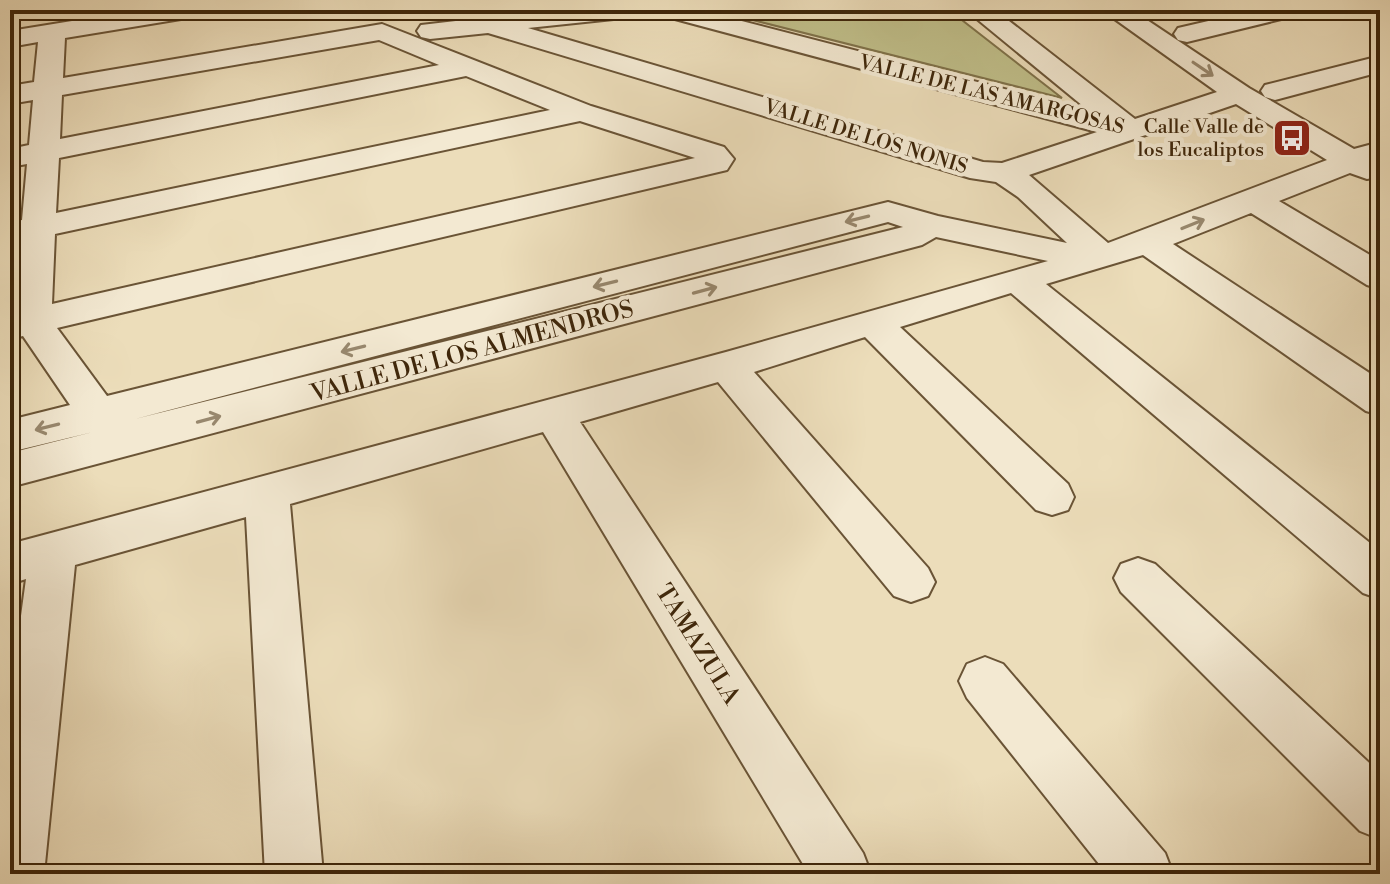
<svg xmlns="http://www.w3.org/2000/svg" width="1390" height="884" viewBox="0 0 1390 884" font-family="'Libre Bodoni',serif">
<rect width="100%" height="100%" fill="#ecddba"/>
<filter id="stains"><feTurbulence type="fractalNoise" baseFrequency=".0025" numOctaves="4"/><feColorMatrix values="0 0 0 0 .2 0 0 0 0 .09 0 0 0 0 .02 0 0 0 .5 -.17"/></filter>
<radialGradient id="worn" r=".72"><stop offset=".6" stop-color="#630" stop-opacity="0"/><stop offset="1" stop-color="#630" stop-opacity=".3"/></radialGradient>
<!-- green -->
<path fill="#c0bf8a" stroke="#7f724a" stroke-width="2" d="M 713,10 L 949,10 L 1062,98 Z"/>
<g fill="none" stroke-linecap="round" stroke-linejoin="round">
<defs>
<path id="minor" d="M 140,10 L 200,10 L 196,15 L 187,18 L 65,38 L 63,78 L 382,24 L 591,106 L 724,147 L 734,159 L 727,170 L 57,328 L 107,396 L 888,202 L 938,216 L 1067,243 L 1018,197 L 996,182 L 970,178 L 488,33 L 430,39 L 421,37 L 417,31 L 421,25 L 552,10 L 636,10 L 632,15 L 623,18 L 528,28 L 983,162 L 1002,163 L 1097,132 L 660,15 L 656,10 L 699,10 L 1089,111 L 966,10 L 995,10 L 1135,119 L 1217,92 L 1102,10 L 1132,10 L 1249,88 L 1354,149 L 1380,142 L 1380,161 L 1376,162 L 1380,166 L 1378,177 L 1367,179 L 1350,173 L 1279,201 L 1380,261 L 1380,289 L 1367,285 L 1251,213 L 1173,244 L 1380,380 L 1380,415 L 1366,411 L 1143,255 L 1046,284 L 1380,551 L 1380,599 L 1363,593 L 1011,293 L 900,327 L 1068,484 L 1074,497 L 1068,510 L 1052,515 L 1036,510 L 865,337 L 754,372 L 928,568 L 935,582 L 928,596 L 911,602 L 894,596 L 718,382 L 580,422 L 863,853 L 871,874 L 809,874 L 543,432 L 290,504 L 323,874 L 265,874 L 246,517 L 75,565 L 44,874 L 10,874 L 10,697 L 26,579 L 10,584 L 10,544 L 726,352 L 1048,261 L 936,237 L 922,245 L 10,487 L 10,453 L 93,432 L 10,452 L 10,420 L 70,405 L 23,336 L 10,339 L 10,313 L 14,312 L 20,241 L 10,244 L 10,222 L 22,220 L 27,164 L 10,167 L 10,149 L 29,145 L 33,100 L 10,104 L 10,86 L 34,82 L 38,42 L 10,47 L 10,31 ZM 379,40 L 439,65 L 60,139 L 62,95 ZM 466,76 L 550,110 L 56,213 L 59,158 ZM 1236,104 L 1327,160 L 1108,243 L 1029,175 ZM 580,121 L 695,158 L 52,304 L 55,234 ZM 891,223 L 903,227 L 135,419 L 888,222 Z
M 1256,10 L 1302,10 L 1298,15 L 1187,42 L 1178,40 L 1174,34 L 1178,28 Z
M 1380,56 L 1380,72 L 1275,100 L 1265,97 L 1261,91 L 1265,85 Z
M 1138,558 L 1155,564 L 1380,773 L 1380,839 L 1360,831 L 1121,592 L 1114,578 L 1121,564 Z
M 985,657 L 1003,664 L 1165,853 L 1173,874 L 1107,874 L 967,698 L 959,681 L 967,664 Z"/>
</defs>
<!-- minor casing -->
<use href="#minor" stroke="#6a5436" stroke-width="4"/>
<!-- minor -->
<use href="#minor" fill="#f3e9d2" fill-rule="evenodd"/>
</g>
<!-- one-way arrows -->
<defs><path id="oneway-shaft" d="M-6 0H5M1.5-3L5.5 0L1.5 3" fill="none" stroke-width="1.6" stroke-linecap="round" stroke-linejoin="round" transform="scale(2)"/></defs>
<g stroke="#98886e">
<use href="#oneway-shaft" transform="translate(1203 69) rotate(34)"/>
<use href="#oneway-shaft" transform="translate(857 219) rotate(166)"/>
<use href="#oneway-shaft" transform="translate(1193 224) rotate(-22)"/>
<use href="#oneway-shaft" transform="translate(605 284) rotate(166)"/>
<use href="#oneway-shaft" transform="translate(705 290) rotate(-15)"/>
<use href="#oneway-shaft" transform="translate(353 349) rotate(166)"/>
<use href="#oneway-shaft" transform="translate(209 419) rotate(-15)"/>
<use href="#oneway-shaft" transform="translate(47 427) rotate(166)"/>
</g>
<!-- icons -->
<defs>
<symbol id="bus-square" viewBox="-11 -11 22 22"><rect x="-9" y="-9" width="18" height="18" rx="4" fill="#8f2418" stroke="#f3e9d2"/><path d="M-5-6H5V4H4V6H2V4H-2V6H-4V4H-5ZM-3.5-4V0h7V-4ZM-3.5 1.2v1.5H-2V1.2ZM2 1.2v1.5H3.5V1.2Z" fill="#fff"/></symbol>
</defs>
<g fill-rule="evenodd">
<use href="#bus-square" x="1270" y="116" width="44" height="44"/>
</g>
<g text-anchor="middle" stroke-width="8" stroke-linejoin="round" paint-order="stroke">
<!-- far-street labels -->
<g font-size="20" fill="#3e260a" stroke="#f3e9d2">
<text transform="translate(992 94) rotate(14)" y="7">VALLE DE LAS AMARGOSAS</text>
<text transform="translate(866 136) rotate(17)" y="7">VALLE DE LOS NONIS</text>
</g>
<!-- far-poi labels -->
<g font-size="20" fill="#3e260a" stroke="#f3e9d2" text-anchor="end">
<text x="1264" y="133">Calle Valle de<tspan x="1264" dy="23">los Eucaliptos</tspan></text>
</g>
<!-- street labels -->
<g font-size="24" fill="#3e260a" stroke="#f3e9d2">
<text transform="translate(472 351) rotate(-15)" y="8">VALLE DE LOS ALMENDROS</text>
<text transform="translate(698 644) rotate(58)" y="8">TAMAZULA</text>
</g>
</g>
<!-- margin -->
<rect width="1390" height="884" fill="none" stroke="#ecddba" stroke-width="40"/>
<rect x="12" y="12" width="1366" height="860" fill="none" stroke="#3e260a" stroke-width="4"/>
<rect x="20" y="20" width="1350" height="844" fill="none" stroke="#3e260a" stroke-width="2"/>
<rect width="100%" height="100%" filter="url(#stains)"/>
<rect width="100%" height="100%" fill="url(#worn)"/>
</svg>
